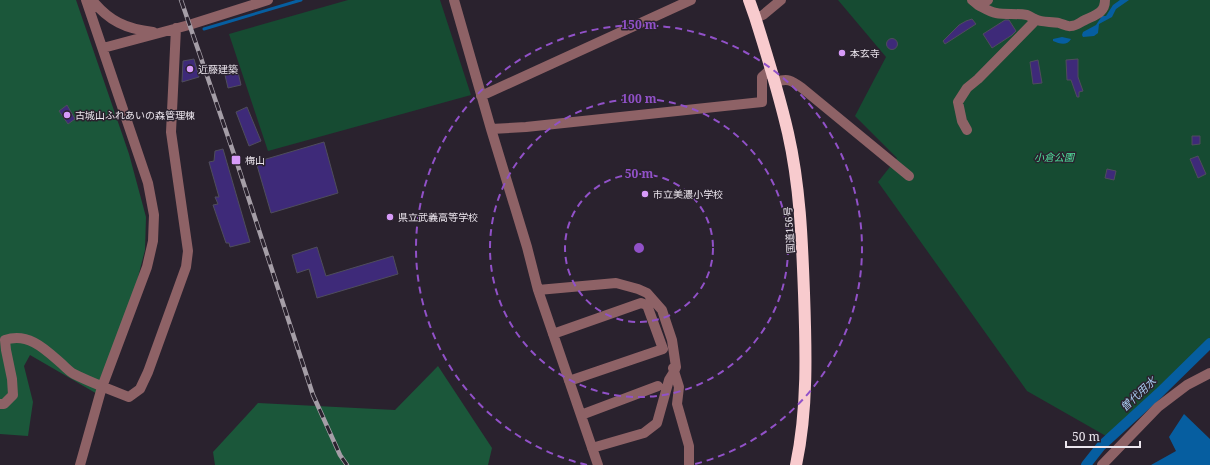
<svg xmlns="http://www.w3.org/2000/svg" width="1210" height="465" viewBox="0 0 1210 465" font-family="'Noto Serif','Noto Sans JP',serif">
<rect width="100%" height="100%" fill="#2a222e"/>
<!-- green -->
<path fill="#164b32" d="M 348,0 L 440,0 L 471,95 L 268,151 L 229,34 Z
M 838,0 L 1210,0 L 1210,348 L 1113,440 L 1027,391 L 878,182 L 897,158 L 855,116 L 886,57 Z"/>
<!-- forest -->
<path fill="#1b573a" d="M 0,0 L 76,0 L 129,154 L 146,217 L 145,250 L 137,281 L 99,395 L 30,355 L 24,366 L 33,402 L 28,436 L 0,434 Z
M 438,366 L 492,448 L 488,465 L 215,465 L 213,452 L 258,403 L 395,410 Z"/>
<!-- water -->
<path fill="#065ea0" d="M 1120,0 L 1129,0 L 1116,9 L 1112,17 L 1099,24 L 1098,33 L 1094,36 L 1083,37 L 1082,35 L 1083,32 L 1096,25 L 1102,16 L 1106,16 L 1113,5 Z
M 1062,37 L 1071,39 C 1067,46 1060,44 1053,41 L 1053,39 Z
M 1184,414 L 1210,439 L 1210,465 L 1151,465 L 1176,451 L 1169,437 Z"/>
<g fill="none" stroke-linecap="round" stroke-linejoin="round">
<!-- stream -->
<path stroke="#065ea0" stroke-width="3" d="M 204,29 L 301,0"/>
<!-- canal -->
<path stroke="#065ea0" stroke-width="10" d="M 1086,465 L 1101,446 L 1159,393 L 1210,343"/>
</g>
<!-- building -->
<path fill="#3e2a79" stroke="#4f4d5c" d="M 972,19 L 976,24 L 945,44 L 943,41 L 959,25 L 966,21 Z
M 1005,20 L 1009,20 L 1016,31 L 1012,35 L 992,48 L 983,34 Z
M886.5 44a5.5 5.5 0 1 1 11 0a5.5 5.5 0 1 1-11 0Z
M 194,59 L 199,77 L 182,82 L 183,61 Z
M 1078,59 L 1078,77 L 1083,91 L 1079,92 L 1079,97 L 1077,97 L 1071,80 L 1067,80 L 1066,60 Z
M 1038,60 L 1042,83 L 1033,84 L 1030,62 Z
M 238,72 L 241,85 L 228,88 L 225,75 Z
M 67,105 L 75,119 L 68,124 L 59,111 Z
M 247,107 L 261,141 L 249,146 L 236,112 Z
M 1192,136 L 1200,136 L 1200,144 L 1192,145 Z
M 324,142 L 338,193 L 271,213 L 256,162 Z
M 223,149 L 250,242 L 230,247 L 229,243 L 226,243 L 213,205 L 218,204 L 215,197 L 219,197 L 209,162 L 214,161 L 215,151 Z
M 1198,156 L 1206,174 L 1198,178 L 1190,159 Z
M 1107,169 L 1116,171 L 1114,180 L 1105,178 Z
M 317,247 L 326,276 L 393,256 L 398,274 L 317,298 L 309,269 L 297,273 L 292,255 Z"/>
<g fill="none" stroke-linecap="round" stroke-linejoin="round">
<!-- minor -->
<path stroke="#8e6266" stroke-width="10" d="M 92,0 C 109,21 126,29 153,32
M 454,0 L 491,129 L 527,247 L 538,290 L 598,465
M 972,0 L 978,5 L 988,0
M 978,5 C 984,8 990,12 996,13 C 1006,15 1016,13 1027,15 C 1030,16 1032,18 1035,19 C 1042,23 1051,21 1059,23 C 1063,24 1067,27 1071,26 C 1077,26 1080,22 1085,20 C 1095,15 1105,13 1105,0
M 755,17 L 763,15 L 781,0
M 103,48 L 189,25 L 268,0
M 775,82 C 788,78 791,80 802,88 L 909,176
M 481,96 L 691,0
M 491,129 L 526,127 L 762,102 L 762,77 L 771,69
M 967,130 L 962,121 L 958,102 L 967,88 L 978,79 L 1033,23 L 1033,19
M 538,290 L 616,283 L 638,289 L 647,293 L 662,310 L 672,340 L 676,367 L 674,372 L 669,380 L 657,423 L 644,433 L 592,448
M 553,334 L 641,303 L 647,305 L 663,349 L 569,381
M 673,368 L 679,387 L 677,404 L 689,446 L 689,465
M 0,404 L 4,404 L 13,395 L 12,379 L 6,350 L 5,340 C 29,332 46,350 62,364 C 66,368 70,372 74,374 C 92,383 111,390 129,397 L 140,389 L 148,372 L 186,267 L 188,251 L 171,132 L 176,28
M 581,415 L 658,386
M 80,465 L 102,387 L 147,267 L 153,241 L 154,215 L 148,183 L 86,0
M 1102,465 L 1158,407 L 1187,385 L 1210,373"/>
<!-- highway -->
<path stroke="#f8cbce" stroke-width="12" d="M 749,0 L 755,17 C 767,55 779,94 788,133 C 800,186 802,239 804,293 C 806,349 808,409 796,465"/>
<defs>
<path id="rail" d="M 181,0 L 236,160 L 313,395 L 340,455 L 347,465"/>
</defs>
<!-- rail casing -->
<use href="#rail" stroke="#a59ea7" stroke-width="4.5"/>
<!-- rail -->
<use href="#rail" stroke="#2a222e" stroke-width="3" stroke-dasharray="9" stroke-linecap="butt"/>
</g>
<!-- distance rings -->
<g fill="none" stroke="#9151c8" stroke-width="2" stroke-dasharray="7 5">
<circle cx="639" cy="248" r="74"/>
<circle cx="639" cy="248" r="149"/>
<path d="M587 465A223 223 0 1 1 691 465"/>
</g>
<!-- markers -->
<g fill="#d79bf9" stroke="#2a222e" stroke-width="1.5">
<circle cx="842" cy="53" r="4"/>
<circle cx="190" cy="69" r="4"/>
<circle cx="67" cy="115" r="4"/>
<rect x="231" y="155" width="10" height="10" rx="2"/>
<circle cx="645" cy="194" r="4"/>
<circle cx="390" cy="217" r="4"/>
</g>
<g text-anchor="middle" stroke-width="3" stroke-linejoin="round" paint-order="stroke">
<!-- poi labels -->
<g font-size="10" fill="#ebe5ed" stroke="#2a222e" text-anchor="start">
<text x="850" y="57">本玄寺</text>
<text x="198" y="73">近藤建築</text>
<text x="75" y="119">古城山ふれあいの森管理棟</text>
<text x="245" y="164">梅山</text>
<text x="653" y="198">市立美濃小学校</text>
<text x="398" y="221">県立武義高等学校</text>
</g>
<!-- park labels -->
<g font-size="10" font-style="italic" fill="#4fe29d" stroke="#2a222e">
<text x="1054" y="161">小倉公園</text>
</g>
<!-- street labels -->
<g font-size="10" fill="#ebe5ed" stroke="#2a222e">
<text transform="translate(789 230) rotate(-94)" y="4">国道156号</text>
</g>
<!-- water labels -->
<g font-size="11" font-style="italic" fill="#a6c9ed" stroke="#2a222e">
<text transform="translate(1138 394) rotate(-43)" y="4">曽代用水</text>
</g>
</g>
<circle cx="639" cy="248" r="6" fill="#9151c8" stroke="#2a222e" stroke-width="2"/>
<g font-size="12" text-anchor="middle" font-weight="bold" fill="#9151c8" stroke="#2a222e" stroke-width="3" stroke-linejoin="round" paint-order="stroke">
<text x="639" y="29">150 m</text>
<text x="639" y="103">100 m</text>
<text x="639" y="178">50 m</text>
</g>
<!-- scale -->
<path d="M1066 441v6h74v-6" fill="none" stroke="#ebe5ed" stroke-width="2"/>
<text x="1072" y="441" font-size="12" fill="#ebe5ed" stroke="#2a222e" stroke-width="3" paint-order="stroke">50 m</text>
</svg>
